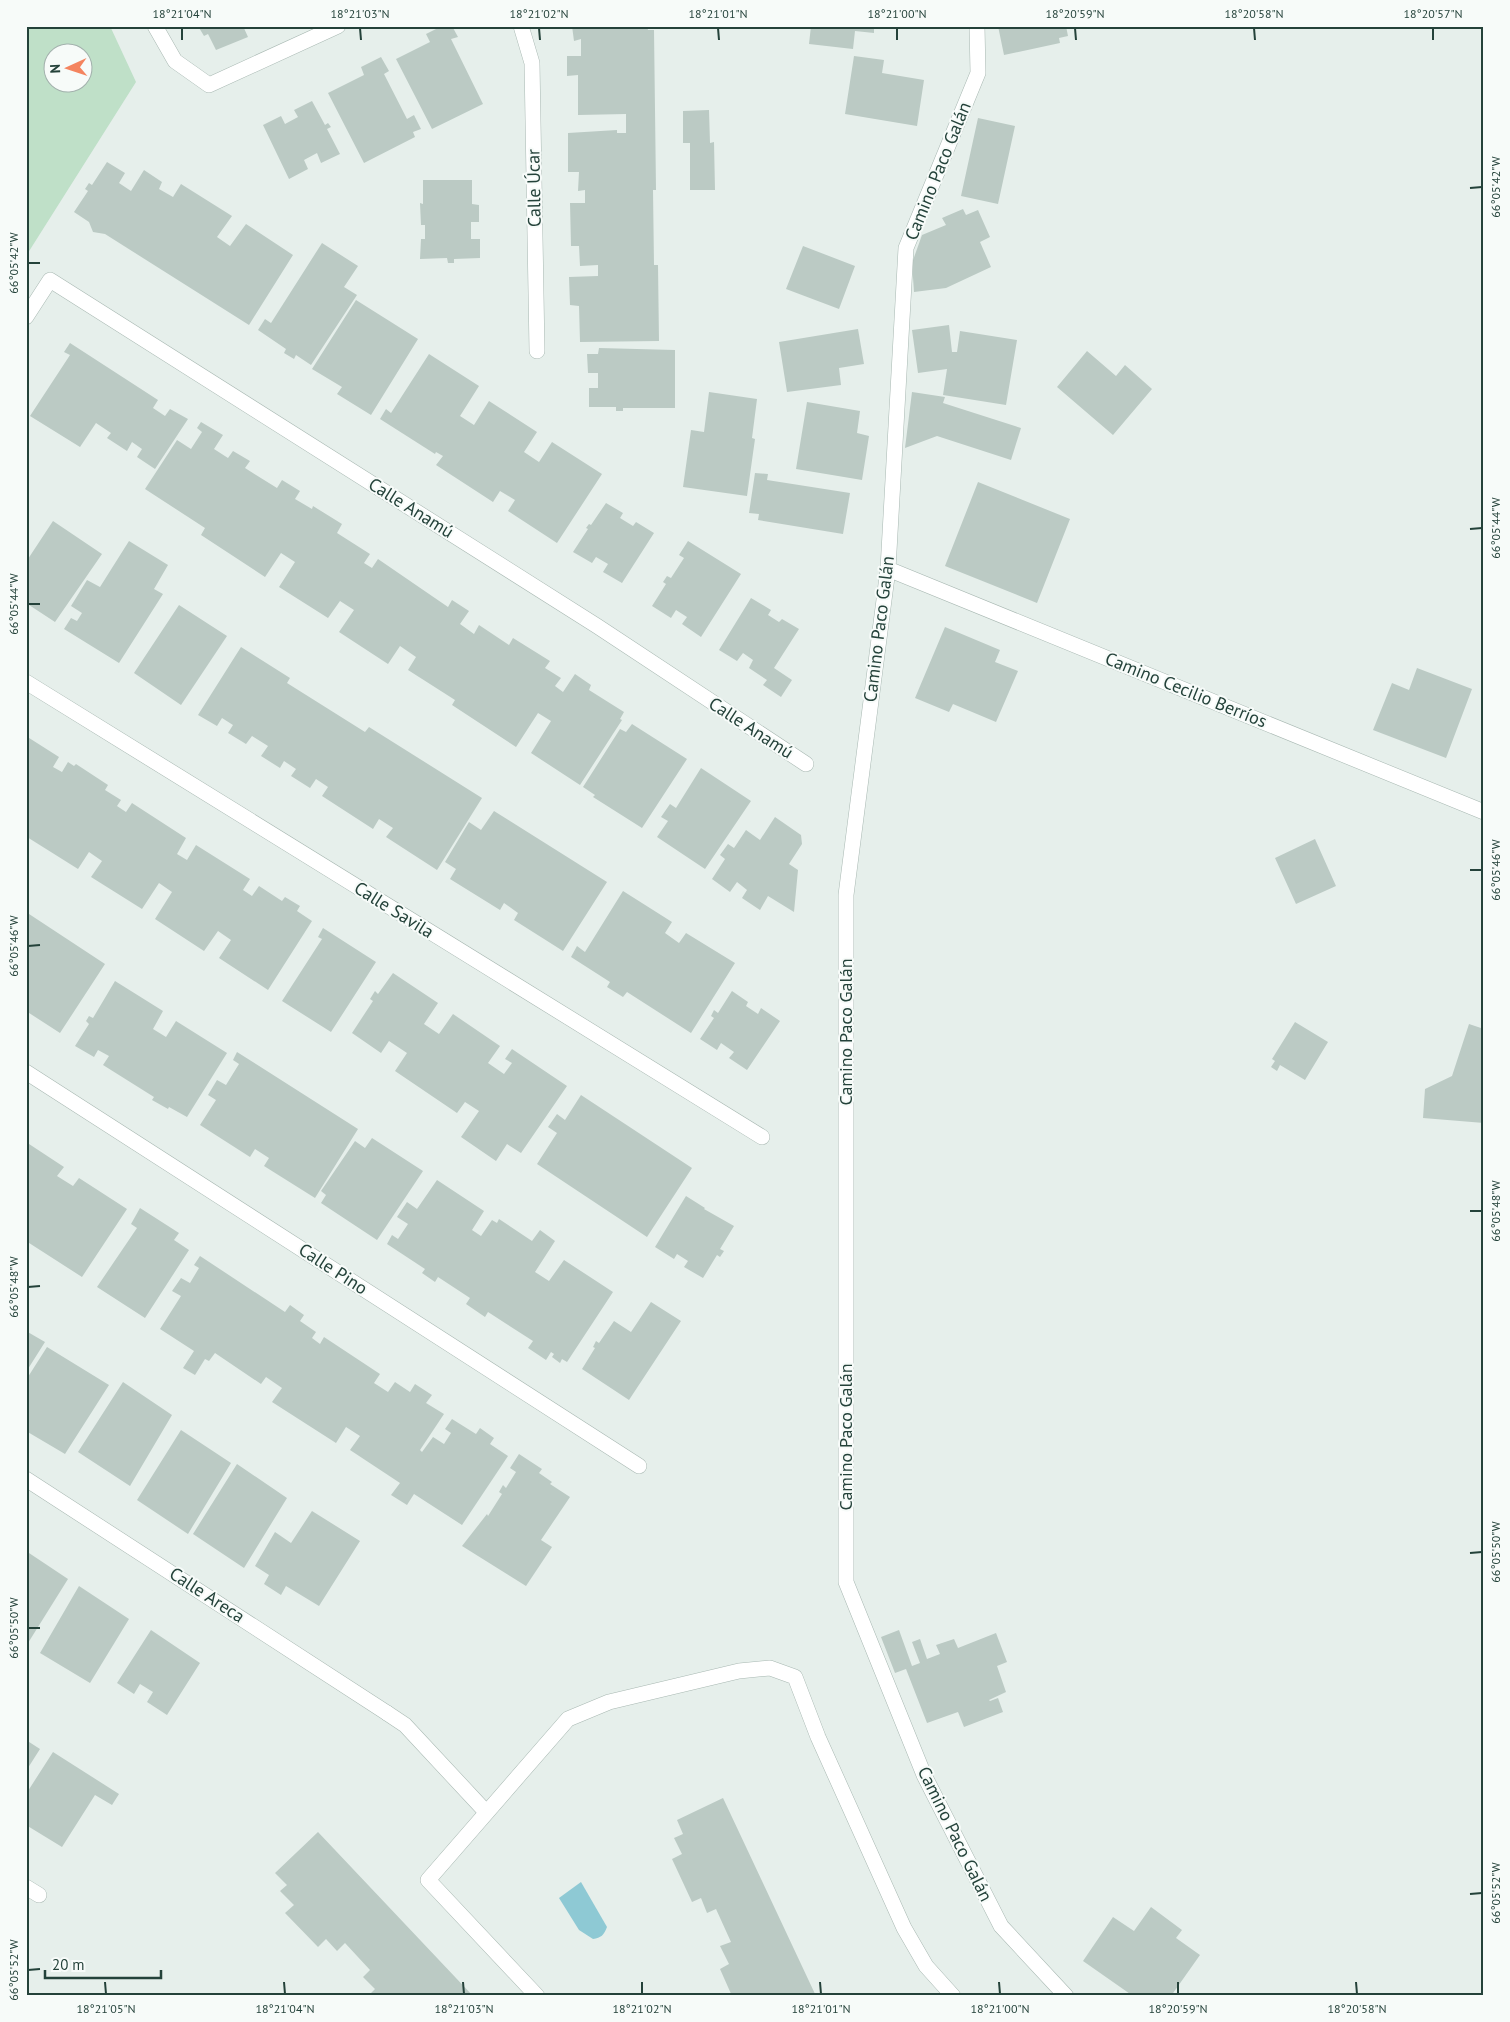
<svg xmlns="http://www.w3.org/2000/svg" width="1510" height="2022" viewBox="0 0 1510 2022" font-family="'PT Sans',sans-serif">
<rect width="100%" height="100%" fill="#e6efeb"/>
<!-- green -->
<path fill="#bfe0c8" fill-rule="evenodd" d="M 26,26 L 110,26 L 136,82 L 26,256 ZM 52,52 L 82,52 L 82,82 L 52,82 Z"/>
<!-- water -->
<path fill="#8ec9d4" d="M 581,1882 L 607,1927 C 604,1935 601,1938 593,1939 L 579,1930 L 559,1898 Z"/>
<!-- building -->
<path fill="#bbcac4" d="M 198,26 L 243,26 L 248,37 L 216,50 L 208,34 L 204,36 Z
M 442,26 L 452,26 L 458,37 L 451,39 L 483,104 L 432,129 L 396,59 L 430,42 L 426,34 Z
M 572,26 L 647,26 L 648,30 L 654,30 L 656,190 L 653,190 L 654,265 L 658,265 L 659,341 L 580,342 L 579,306 L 570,305 L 569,277 L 598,276 L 598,265 L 580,266 L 579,246 L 571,246 L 570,203 L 585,203 L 585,190 L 578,191 L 579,172 L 568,172 L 568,133 L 617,130 L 617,133 L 626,133 L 626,114 L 578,115 L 578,75 L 567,76 L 567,56 L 581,56 L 581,39 L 574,41 Z
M 811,26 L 874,26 L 874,33 L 855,31 L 853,49 L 809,44 Z
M 998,26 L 1066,26 L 1068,36 L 1059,38 L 1060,43 L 1004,55 Z
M 854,56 L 884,60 L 882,73 L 924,80 L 917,126 L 845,114 Z
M 381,57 L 389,71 L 384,74 L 407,119 L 414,115 L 421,129 L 413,132 L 415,137 L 364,163 L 328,93 L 364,75 L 361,67 Z
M 312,101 L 325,125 L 328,123 L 331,127 L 327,129 L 340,154 L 321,163 L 317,153 L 304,160 L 308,169 L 289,179 L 263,125 L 281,116 L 285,124 L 298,117 L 294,110 Z
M 709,110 L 710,143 L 714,142 L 715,190 L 690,190 L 690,143 L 683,143 L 683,111 Z
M 978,118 L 1015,126 L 998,204 L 961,196 Z
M 107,162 L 125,173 L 119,183 L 131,191 L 144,170 L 162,182 L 159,189 L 173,197 L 181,184 L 232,216 L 217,237 L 230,246 L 246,224 L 293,255 L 249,325 L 105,234 L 93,232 L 89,222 L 74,212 L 88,191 L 85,189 L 89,183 L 92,185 Z
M 423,180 L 472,180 L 472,204 L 479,205 L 479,222 L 471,222 L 471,239 L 480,239 L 480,258 L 454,259 L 454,263 L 448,263 L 447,258 L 420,259 L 421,239 L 425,239 L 425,225 L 421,225 L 420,203 L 423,204 Z
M 963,209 L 966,215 L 978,210 L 990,237 L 980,242 L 991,267 L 946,288 L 914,292 L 912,263 L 922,235 L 946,225 L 942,218 Z
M 322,243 L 358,266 L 344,287 L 357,295 L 311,365 L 296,355 L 294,359 L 284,353 L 286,349 L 258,330 L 265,319 L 271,323 Z
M 803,246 L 855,266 L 839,309 L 786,289 Z
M 356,300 L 418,339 L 371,415 L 337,394 L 342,387 L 312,369 Z
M 949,325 L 952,352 L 957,352 L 960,331 L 1017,340 L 1006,405 L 943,395 L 947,369 L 918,373 L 912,330 Z
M 858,329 L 864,364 L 839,368 L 841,385 L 787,392 L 779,342 Z
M 70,343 L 158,400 L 153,408 L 165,416 L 170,409 L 188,419 L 155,469 L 137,457 L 142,449 L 132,442 L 127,451 L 107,438 L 111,433 L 96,423 L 80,447 L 30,416 L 70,355 L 64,352 Z
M 599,348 L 675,350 L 675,408 L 623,408 L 623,411 L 616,411 L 616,407 L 589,407 L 589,388 L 598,388 L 598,373 L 588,373 L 587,354 L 598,354 Z
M 1087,351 L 1116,376 L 1125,365 L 1152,389 L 1113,435 L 1057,387 Z
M 429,354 L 479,386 L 460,416 L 474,425 L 489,401 L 537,432 L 524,452 L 539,462 L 552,442 L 602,474 L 557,543 L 508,511 L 515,500 L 500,491 L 493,502 L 436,465 L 443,456 L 436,452 L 435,454 L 380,419 L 386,409 L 391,413 Z
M 709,392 L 757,399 L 752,438 L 755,439 L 747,496 L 683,487 L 691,430 L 704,432 Z
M 912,392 L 945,397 L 943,403 L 1021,428 L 1011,460 L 937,436 L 905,448 Z
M 807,402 L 860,411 L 857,433 L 869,436 L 862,480 L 796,469 Z
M 201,422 L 223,435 L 214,449 L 228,458 L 233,451 L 250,461 L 245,468 L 277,488 L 282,480 L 300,491 L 295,499 L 312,509 L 313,506 L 342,524 L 337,533 L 370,554 L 364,563 L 372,568 L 378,559 L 448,607 L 452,600 L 469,611 L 460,624 L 474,634 L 479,625 L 509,645 L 513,638 L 550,661 L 545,668 L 561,678 L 555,686 L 563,692 L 575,674 L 591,685 L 589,690 L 624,712 L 620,719 L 622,720 L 580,785 L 531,753 L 551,721 L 538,713 L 516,747 L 452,705 L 455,700 L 408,670 L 416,657 L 400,646 L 388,664 L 339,632 L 354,610 L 340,601 L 328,618 L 279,587 L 295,562 L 281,553 L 265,577 L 201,535 L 205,528 L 145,489 L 177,440 L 191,449 L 202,432 L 197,428 Z
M 755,473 L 768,474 L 767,480 L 850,493 L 843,534 L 758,520 L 759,514 L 749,513 Z
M 978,482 L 1070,519 L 1037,603 L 945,566 Z
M 606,503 L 623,513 L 620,518 L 633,526 L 636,522 L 654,533 L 622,583 L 603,572 L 608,564 L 596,557 L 592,563 L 573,552 L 588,529 L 586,528 L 589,524 L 591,525 Z
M 53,521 L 102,554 L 55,622 L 26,603 L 26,562 Z
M 129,541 L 168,565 L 154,589 L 163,594 L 119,663 L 64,629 L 71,618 L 77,621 L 82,613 L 71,606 L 87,580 L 100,587 Z
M 688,541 L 741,574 L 701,637 L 682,624 L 687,617 L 676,610 L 671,618 L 652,606 L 666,584 L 663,582 L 667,576 L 671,578 L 684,558 L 679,555 Z
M 751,598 L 771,610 L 768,615 L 779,622 L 782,619 L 799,629 L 774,668 L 792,680 L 781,697 L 763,685 L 767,680 L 749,668 L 753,660 L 743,653 L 737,661 L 719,650 Z
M 179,605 L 227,636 L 181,705 L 134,673 Z
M 945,627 L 1000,650 L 995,662 L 1018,671 L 996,722 L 953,704 L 949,712 L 915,698 Z
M 241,647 L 290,678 L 287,683 L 365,732 L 369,727 L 482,798 L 437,870 L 386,837 L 393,828 L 379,819 L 373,829 L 322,796 L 328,787 L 316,779 L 310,788 L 291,776 L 296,769 L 284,761 L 280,768 L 261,756 L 268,746 L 252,736 L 246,744 L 228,733 L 233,725 L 222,718 L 217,726 L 198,715 Z
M 1417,668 L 1472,689 L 1446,758 L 1373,730 L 1392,683 L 1409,690 Z
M 632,724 L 687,759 L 642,828 L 593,797 L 595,795 L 583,787 L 620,729 L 626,732 Z
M 26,736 L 59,757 L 53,767 L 62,772 L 68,762 L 74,766 L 76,764 L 108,785 L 105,790 L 121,800 L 117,806 L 126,812 L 132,803 L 186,838 L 177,854 L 187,860 L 196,845 L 250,879 L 243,890 L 252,896 L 259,886 L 282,901 L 285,897 L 300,906 L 297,911 L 312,921 L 268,990 L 219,958 L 231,940 L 218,931 L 204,951 L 155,919 L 172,892 L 159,883 L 142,909 L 91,877 L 102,861 L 89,852 L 78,869 L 27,837 Z
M 701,768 L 751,801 L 705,869 L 657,837 L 668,821 L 661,817 L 670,804 L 676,808 Z
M 494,811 L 607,882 L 563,951 L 514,920 L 518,913 L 504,903 L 500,910 L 450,879 L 456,869 L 445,862 L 469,822 L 481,830 Z
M 775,817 L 801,835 L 802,844 L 789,864 L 798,870 L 794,912 L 768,896 L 760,910 L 742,898 L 747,890 L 737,882 L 730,892 L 712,879 L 725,859 L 720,855 L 728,844 L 734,848 L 746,830 L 760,840 Z
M 1315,839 L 1336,886 L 1296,904 L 1275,858 Z
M 623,891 L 672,922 L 665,933 L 679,943 L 686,933 L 735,963 L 691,1033 L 627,992 L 623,997 L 607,987 L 610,982 L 571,957 L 577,946 L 585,952 Z
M 26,912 L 105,964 L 60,1033 L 26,1011 Z
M 323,928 L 376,962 L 331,1032 L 282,1001 L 322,939 L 318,937 Z
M 393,973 L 438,1003 L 424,1024 L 439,1034 L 453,1014 L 500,1046 L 488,1063 L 504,1074 L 512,1063 L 505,1059 L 512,1049 L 567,1086 L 521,1153 L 507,1144 L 496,1161 L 461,1137 L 479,1111 L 465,1102 L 457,1113 L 395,1071 L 407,1053 L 389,1041 L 381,1053 L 352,1033 L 373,1001 L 370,999 L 375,991 L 378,994 Z
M 115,981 L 163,1011 L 153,1029 L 166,1037 L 176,1021 L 227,1053 L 187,1117 L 169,1107 L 168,1109 L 152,1100 L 154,1097 L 103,1065 L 109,1056 L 98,1050 L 94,1057 L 75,1046 L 89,1024 L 86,1021 L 89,1016 L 93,1018 Z
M 732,991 L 748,1002 L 746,1006 L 758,1014 L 761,1008 L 780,1021 L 747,1070 L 729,1058 L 734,1052 L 721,1043 L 717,1050 L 700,1039 L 714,1018 L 711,1016 L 714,1010 L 718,1013 Z
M 1295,1022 L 1328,1042 L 1305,1080 L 1280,1065 L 1277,1071 L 1271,1067 L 1275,1061 L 1272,1059 Z
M 1469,1024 L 1484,1029 L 1484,1123 L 1423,1118 L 1425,1089 L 1452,1076 Z
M 237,1052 L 358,1129 L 315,1198 L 264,1166 L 269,1158 L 255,1149 L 250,1157 L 200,1125 L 216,1100 L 208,1095 L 217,1080 L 226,1085 L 239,1064 L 233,1060 Z
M 581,1095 L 692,1168 L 647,1237 L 537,1164 L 557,1133 L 548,1127 L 557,1114 L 565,1120 Z
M 372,1138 L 423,1171 L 377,1240 L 321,1203 L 326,1195 L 321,1191 L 355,1141 L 365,1148 Z
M 26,1142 L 64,1167 L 57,1176 L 73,1186 L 79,1178 L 127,1209 L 82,1277 L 26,1241 Z
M 437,1180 L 484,1211 L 472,1230 L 481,1236 L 492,1220 L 497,1223 L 499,1219 L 532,1241 L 540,1230 L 555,1241 L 535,1272 L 549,1281 L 564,1260 L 613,1292 L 567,1362 L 562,1359 L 560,1363 L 552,1357 L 554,1354 L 551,1352 L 546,1360 L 528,1348 L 533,1341 L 488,1312 L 485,1317 L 466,1304 L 470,1298 L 438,1277 L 435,1282 L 422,1273 L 425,1269 L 387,1244 L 392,1235 L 398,1239 L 408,1224 L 397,1217 L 407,1202 L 417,1209 Z
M 686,1196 L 705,1208 L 704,1209 L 734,1226 L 720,1249 L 724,1251 L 720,1257 L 717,1255 L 703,1278 L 684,1267 L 688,1261 L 677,1254 L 674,1259 L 655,1247 Z
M 140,1208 L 179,1233 L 174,1240 L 189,1250 L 145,1318 L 97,1287 L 137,1228 L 131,1224 Z
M 200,1256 L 285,1312 L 290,1305 L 304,1315 L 300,1321 L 316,1332 L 312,1338 L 320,1344 L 324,1337 L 380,1374 L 374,1383 L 388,1392 L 395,1382 L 410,1392 L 415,1384 L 432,1395 L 426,1403 L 444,1414 L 420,1450 L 422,1452 L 433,1437 L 444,1444 L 451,1433 L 445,1429 L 452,1419 L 476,1434 L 480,1428 L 494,1438 L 490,1444 L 508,1456 L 462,1525 L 414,1494 L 407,1505 L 391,1495 L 400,1483 L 350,1450 L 360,1436 L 346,1427 L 336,1443 L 272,1402 L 282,1388 L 266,1377 L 261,1384 L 215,1353 L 209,1361 L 205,1359 L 195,1375 L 183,1368 L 194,1351 L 160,1329 L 181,1296 L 172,1291 L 181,1278 L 190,1283 L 199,1268 L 194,1265 Z
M 651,1302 L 681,1321 L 629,1400 L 582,1369 L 595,1348 L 593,1347 L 596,1341 L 599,1343 L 614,1321 L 631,1332 Z
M 26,1331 L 45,1342 L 26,1372 Z
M 47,1347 L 109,1385 L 65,1454 L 26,1431 L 26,1380 Z
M 123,1382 L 172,1415 L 130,1486 L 78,1452 Z
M 181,1430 L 231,1463 L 188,1534 L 137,1500 Z
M 519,1454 L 542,1469 L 539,1473 L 552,1482 L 550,1484 L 570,1497 L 541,1540 L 552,1547 L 526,1586 L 462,1546 L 487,1514 L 488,1516 L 502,1494 L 499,1492 L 503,1485 L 506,1488 L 516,1472 L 510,1468 Z
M 237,1464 L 287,1498 L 244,1568 L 193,1534 Z
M 312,1511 L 360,1541 L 319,1606 L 286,1586 L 281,1595 L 264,1584 L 269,1575 L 255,1566 L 275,1532 L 291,1543 Z
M 26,1551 L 68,1579 L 28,1643 L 26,1642 Z
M 79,1586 L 129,1619 L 90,1683 L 40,1653 Z
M 151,1630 L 200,1663 L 167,1715 L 147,1702 L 153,1692 L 140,1684 L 134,1694 L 117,1683 Z
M 899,1630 L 912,1666 L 920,1663 L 912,1642 L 920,1639 L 927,1659 L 940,1654 L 936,1645 L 954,1639 L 958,1648 L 996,1633 L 1007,1662 L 997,1666 L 1006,1692 L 989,1700 L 990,1701 L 998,1698 L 1003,1712 L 964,1727 L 958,1712 L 927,1723 L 906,1669 L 895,1673 L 881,1637 Z
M 26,1740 L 40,1749 L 26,1771 Z
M 53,1752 L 119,1794 L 112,1805 L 95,1795 L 62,1847 L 26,1825 L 26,1794 Z
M 723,1798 L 816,1996 L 732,1996 L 720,1969 L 729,1964 L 720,1946 L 731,1942 L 716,1909 L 707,1913 L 701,1898 L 692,1902 L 672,1859 L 682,1854 L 674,1838 L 683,1834 L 677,1820 Z
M 318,1832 L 473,1996 L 368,1996 L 375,1989 L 363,1977 L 370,1970 L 345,1943 L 337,1951 L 326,1939 L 318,1947 L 285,1913 L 294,1905 L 280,1891 L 287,1885 L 275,1873 Z
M 1151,1907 L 1182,1930 L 1176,1938 L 1200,1955 L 1171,1996 L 1133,1996 L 1083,1961 L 1113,1917 L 1134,1931 Z"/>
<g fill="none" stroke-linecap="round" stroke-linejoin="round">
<defs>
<path id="service" d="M 387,1713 L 405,1725 L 486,1812
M 537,1996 L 428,1880 L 568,1719 L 609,1702 L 739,1671 L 770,1668 L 795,1677 L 818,1737 L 904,1928 L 926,1966 L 953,1996"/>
<path id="minor" d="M 155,26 L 175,61 L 209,85 L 338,26
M 521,26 L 532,63 L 537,351
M 977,26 L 978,73 L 906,248 L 888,569 L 846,895 L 846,1582 L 924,1775 L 1001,1926 L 1066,1996
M 26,317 L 50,280 L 597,626 L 806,764
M 888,569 L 1484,812
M 26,682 L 762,1137
M 26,1072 L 639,1466
M 26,1479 L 387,1713
M 26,1887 L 39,1895"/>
</defs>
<!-- service casing -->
<use href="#service" stroke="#a8b8b2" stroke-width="16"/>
<!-- minor casing -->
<use href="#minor" stroke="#a8b8b2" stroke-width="16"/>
<!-- service -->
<use href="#service" stroke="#fff" stroke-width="15"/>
<!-- minor -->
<use href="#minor" stroke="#fff" stroke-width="15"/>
</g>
<!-- ticks -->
<path fill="none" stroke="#24423a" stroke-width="2" d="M 182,28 L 182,40M 360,28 L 361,40M 539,28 L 540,40M 718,28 L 719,40M 897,28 L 897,40M 1075,28 L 1076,40M 1254,28 L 1255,40M 1433,28 L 1433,40M 1470,188 L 1482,187M 28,263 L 40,263M 1470,529 L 1482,528M 28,604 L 40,604M 1470,870 L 1482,870M 28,946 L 40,945M 1470,1211 L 1482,1211M 28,1287 L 40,1286M 1470,1553 L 1482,1552M 28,1628 L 40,1628M 1470,1894 L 1482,1893M 28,1970 L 40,1969M 105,1982 L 106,1994M 284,1982 L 285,1994M 463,1982 L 464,1994M 642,1982 L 642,1994M 820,1982 L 821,1994M 999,1982 L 1000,1994M 1178,1982 L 1178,1994M 1356,1982 L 1357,1994"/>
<g text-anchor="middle" stroke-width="4" stroke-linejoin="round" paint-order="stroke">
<!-- street labels -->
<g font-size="18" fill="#24423a" stroke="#f7fbf9">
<text transform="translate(938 171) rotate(-68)" y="6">Camino Paco Galán</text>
<text transform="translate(534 188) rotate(-91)" y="6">Calle Úcar</text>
<text transform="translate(411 508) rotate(32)" y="6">Calle Anamú</text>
<text transform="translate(879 629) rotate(-83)" y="6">Camino Paco Galán</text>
<text transform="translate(1186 690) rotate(22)" y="6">Camino Cecilio Berríos</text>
<text transform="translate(751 728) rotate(33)" y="6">Calle Anamú</text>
<text transform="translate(394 910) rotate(32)" y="6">Calle Savila</text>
<text transform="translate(846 1032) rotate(-90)" y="6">Camino Paco Galán</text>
<text transform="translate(333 1269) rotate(33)" y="6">Calle Pino</text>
<text transform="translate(846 1437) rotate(-90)" y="6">Camino Paco Galán</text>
<text transform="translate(207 1595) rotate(33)" y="6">Calle Areca</text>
<text transform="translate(955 1834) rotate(64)" y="6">Camino Paco Galán</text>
</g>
</g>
<!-- border -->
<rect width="1510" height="2022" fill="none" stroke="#f7fbf9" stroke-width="55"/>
<!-- north arrow -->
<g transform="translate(68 68) rotate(267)"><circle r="24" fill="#f7fbf9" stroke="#a3b1ad"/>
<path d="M0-4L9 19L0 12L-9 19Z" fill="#f4845f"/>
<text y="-8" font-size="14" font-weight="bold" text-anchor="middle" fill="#24423a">N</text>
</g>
<!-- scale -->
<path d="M45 1970v8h116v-8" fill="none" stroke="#24423a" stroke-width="2.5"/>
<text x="52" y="1970" font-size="15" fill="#24423a" stroke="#f7fbf9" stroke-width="4" paint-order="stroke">20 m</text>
<rect x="28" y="28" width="1454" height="1966" fill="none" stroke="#24423a" stroke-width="2"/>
<g font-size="12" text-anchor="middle" fill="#24423a">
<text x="182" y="18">18°21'04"N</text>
<text x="360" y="18">18°21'03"N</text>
<text x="539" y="18">18°21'02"N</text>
<text x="718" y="18">18°21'01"N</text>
<text x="897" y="18">18°21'00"N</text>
<text x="1075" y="18">18°20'59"N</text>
<text x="1254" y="18">18°20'58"N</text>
<text x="1433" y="18">18°20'57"N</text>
<text transform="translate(1496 187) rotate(-90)" y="4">66°05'42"W</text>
<text transform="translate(14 263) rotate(-90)" y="4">66°05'42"W</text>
<text transform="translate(1496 528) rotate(-90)" y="4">66°05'44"W</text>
<text transform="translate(14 604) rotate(-90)" y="4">66°05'44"W</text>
<text transform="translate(1496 870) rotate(-90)" y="4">66°05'46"W</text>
<text transform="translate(14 946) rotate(-90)" y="4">66°05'46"W</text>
<text transform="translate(1496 1211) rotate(-90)" y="4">66°05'48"W</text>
<text transform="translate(14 1287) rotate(-90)" y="4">66°05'48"W</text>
<text transform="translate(1496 1552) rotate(-90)" y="4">66°05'50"W</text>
<text transform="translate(14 1628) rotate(-90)" y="4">66°05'50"W</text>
<text transform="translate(1496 1893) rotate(-90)" y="4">66°05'52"W</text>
<text transform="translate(14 1970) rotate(-90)" y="4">66°05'52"W</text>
<text x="106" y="2013">18°21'05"N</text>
<text x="285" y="2013">18°21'04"N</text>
<text x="464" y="2013">18°21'03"N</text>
<text x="642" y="2013">18°21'02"N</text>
<text x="821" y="2013">18°21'01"N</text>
<text x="1000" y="2013">18°21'00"N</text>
<text x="1178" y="2013">18°20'59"N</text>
<text x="1357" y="2013">18°20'58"N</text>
</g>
</svg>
